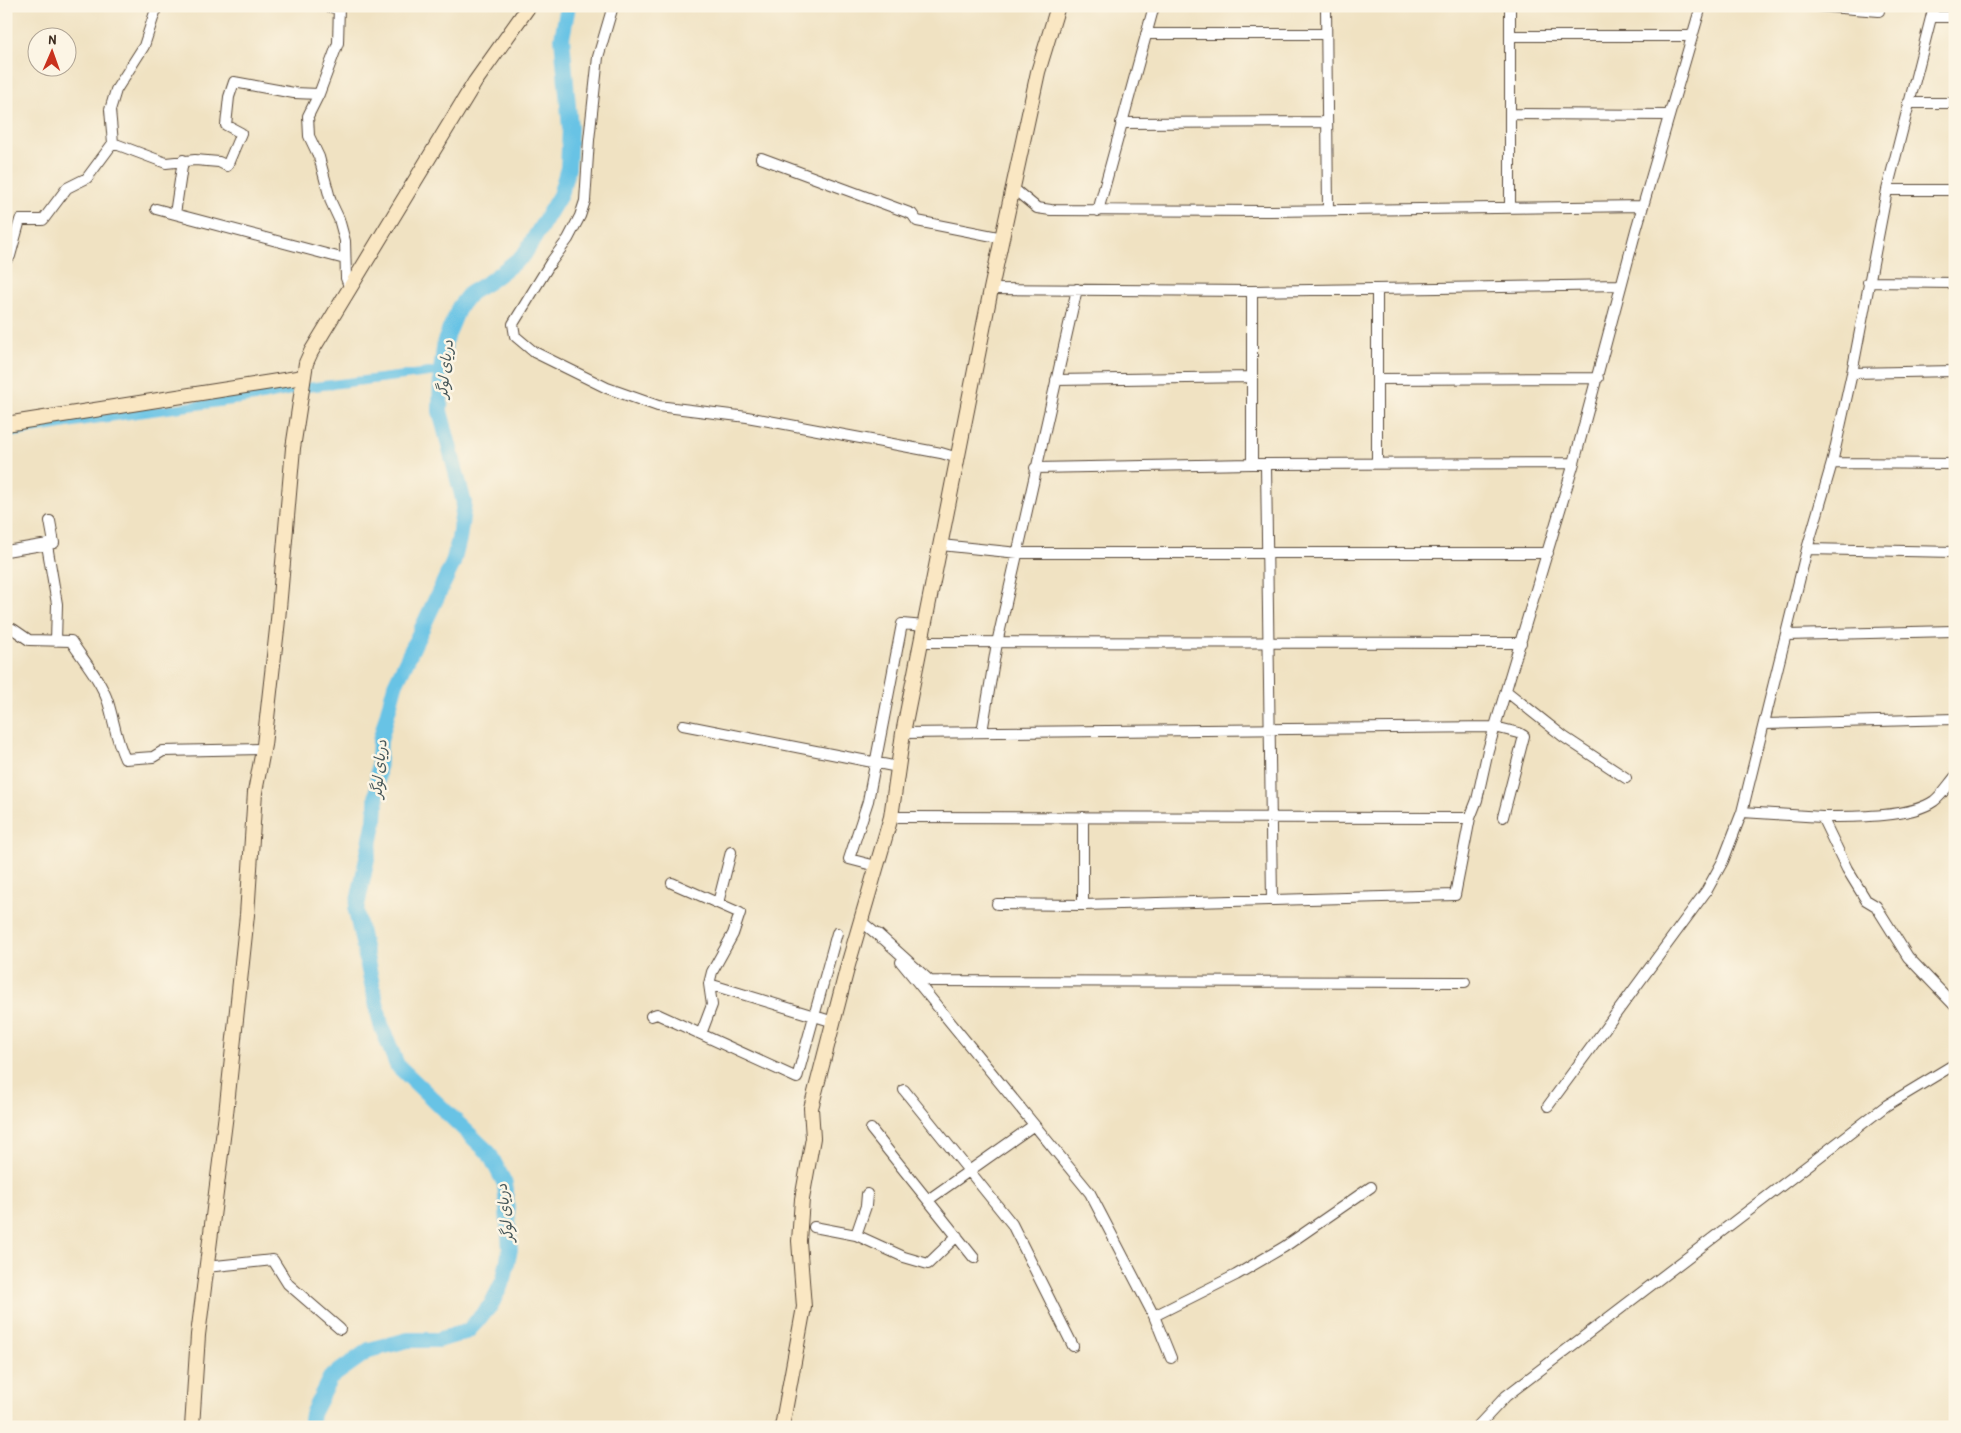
<svg xmlns="http://www.w3.org/2000/svg" width="1961" height="1433" viewBox="0 0 1961 1433" font-family="'Patrick Hand','Playpen Sans Arabic',sans-serif">
<rect width="100%" height="100%" fill="#fcf5e5"/>
<filter id="ink" filterUnits="userSpaceOnUse"><feTurbulence type="fractalNoise" baseFrequency=".02" numOctaves="2"/><feDisplacementMap in="SourceGraphic" scale="10" xChannelSelector="R" yChannelSelector="G"/><feConvolveMatrix kernelMatrix="1 2 1 2 8 2 1 2 1" color-interpolation-filters="sRGB"/></filter>
<filter id="wash" filterUnits="userSpaceOnUse"><feTurbulence type="fractalNoise" baseFrequency=".0096" numOctaves="4" result="noise"/><feDisplacementMap in="SourceGraphic" scale="20" xChannelSelector="R" yChannelSelector="G"/><feGaussianBlur stdDeviation="1.12" result="paint"/><feColorMatrix in="noise" values="0 0 0 0 0 0 0 0 0 0 0 0 0 0 0 0 0 1.4 0 .05"/><feComposite in="paint" operator="in"/></filter>
<g filter="url(#wash)">
<rect width="100%" height="100%" fill="#f0e2c2"/>
<g fill="none" stroke-linecap="round" stroke-linejoin="round">
<!-- canal -->
<path stroke="#67c3e5" stroke-width="9" d="M 6,434 L 82,421 L 259,397 L 303,388 L 441,371"/>
<!-- river -->
<path stroke="#67c3e5" stroke-width="16" d="M 310,1427 L 312,1414 L 330,1378 L 369,1350 L 408,1340 L 438,1340 L 468,1331 L 491,1305 L 504,1279 L 510,1249 L 505,1184 L 489,1153 L 397,1065 L 381,1025 L 356,911 L 375,820 L 380,741 L 395,685 L 453,563 L 459,539 L 464,503 L 440,411 L 441,371 L 445,341 L 459,307 L 470,293 L 490,281 L 524,255 L 560,195 L 568,168 L 570,128 L 562,38 L 568,6"/>
</g>
</g>
<g filter="url(#ink)">
<g fill="none" stroke-linecap="round" stroke-linejoin="round">
<defs>
<path id="street" d="M 325,6 L 339,9
M 339,6 L 338,43 L 319,94 L 308,116 L 309,136 L 319,157 L 331,202 L 339,219 L 345,241 L 346,278 L 350,289
M 613,6 L 598,57 L 589,140 L 585,201 L 580,216 L 568,239 L 551,262 L 513,324 L 515,336 L 534,352 L 607,388 L 658,406 L 747,417 L 941,453 L 958,458
M 1326,6 L 1328,210
M 1510,6 L 1510,207
M 1817,6 L 1879,11
M 1931,17 L 1955,17
M 1146,34 L 1326,34
M 1511,36 L 1692,36
M 1908,103 L 1955,103
M 1511,114 L 1669,115
M 1121,123 L 1326,122
M 113,143 L 166,163 L 195,160 L 219,162 L 227,166 L 241,133 L 226,125 L 229,97 L 234,82 L 294,93 L 319,94
M 761,158 L 912,214 L 917,221 L 1003,238
M 1014,189 L 1037,208 L 1051,210 L 1271,211 L 1643,206
M 1887,190 L 1955,190
M 156,209 L 345,259
M 1098,211 L 1154,6
M 175,214 L 183,160
M 6,260 L 10,256 L 20,220 L 43,220 L 67,188 L 87,178 L 113,143 L 110,110 L 116,90 L 144,46 L 157,6
M 1868,282 L 1955,283
M 991,289 L 1252,291 L 1621,285
M 1377,289 L 1377,464
M 1852,373 L 1955,371
M 1377,379 L 1598,378
M 1056,380 L 1252,377
M 1832,463 L 1955,464
M 1252,464 L 1252,291
M 1266,465 L 1272,900
M 1035,468 L 1252,464 L 1574,463
M 47,545 L 57,604 L 56,641
M 941,545 L 1018,553 L 1548,553
M 1807,549 L 1955,552
M 6,551 L 54,543 L 50,521
M 6,629 L 13,629 L 29,640 L 71,641 C 84,661 100,679 108,702 C 114,721 116,740 125,759 L 153,757 L 163,751 L 263,749
M 1787,635 L 1953,631
M 922,642 L 1521,643
M 1506,691 L 1564,737 L 1626,778
M 1765,724 L 1955,719
M 683,725 L 898,767
M 982,732 L 997,643 L 1077,289
M 903,733 L 1495,727 L 1519,733 L 1524,736 L 1503,817
M 1955,777 C 1949,784 1942,795 1934,801 C 1910,818 1852,817 1822,817 L 1847,869 L 1866,900 L 1876,906 L 1908,957 L 1955,1006
M 1742,812 L 1822,817
M 891,817 L 1470,818
M 876,866 L 849,859 L 868,801 L 902,624 L 925,626
M 672,883 L 740,913 L 733,934 L 712,972 L 709,984 L 712,1005 L 701,1034
M 718,903 L 731,852
M 997,904 L 1083,905 L 1455,895 L 1470,818 L 1477,800 L 1488,750 L 1574,463 L 1636,230 L 1701,6
M 1083,905 L 1083,817
M 861,921 L 881,938
M 878,934 L 930,981 L 1465,982
M 901,962 L 1090,1193 L 1154,1316 L 1171,1358
M 709,984 L 834,1022
M 651,1016 L 657,1014 L 797,1078 L 837,933
M 904,1090 L 1012,1224 L 1073,1346
M 1548,1106 L 1707,890 L 1723,861 L 1742,812 L 1807,549 L 1832,463 L 1852,373 L 1887,190 L 1934,6
M 871,1129 L 974,1258
M 928,1200 L 1034,1125
M 814,1227 L 856,1235 L 904,1257 L 928,1264 L 957,1236
M 856,1235 L 866,1206 L 867,1194
M 206,1267 L 273,1260 L 288,1284 L 340,1329
M 1154,1316 L 1236,1275 L 1284,1247 L 1371,1187
M 1477,1427 L 1506,1396 L 1887,1105 L 1955,1064"/>
<path id="secondary" d="M 6,424 L 303,377
M 192,1427 L 198,1335 L 226,1114 L 247,915 L 255,792 L 264,745 L 278,620 L 293,448 L 306,363 L 311,352 L 475,82 L 529,6
M 782,1427 L 804,1307 L 799,1241 L 802,1199 L 813,1138 L 811,1108 L 848,965 L 891,817 L 903,733 L 991,289 L 1038,72 L 1058,6"/>
</defs>
<!-- street casing -->
<use href="#street" stroke="#564637" stroke-width="12"/>
<!-- secondary casing -->
<use href="#secondary" stroke="#564637" stroke-width="16"/>
<!-- street -->
<use href="#street" stroke="#fff" stroke-width="10"/>
<!-- secondary -->
<use href="#secondary" stroke="#fae7c3" stroke-width="14"/>
</g>
</g>
<g text-anchor="middle" stroke-width="5" stroke-linejoin="round" paint-order="stroke">
<!-- water labels -->
<g font-size="15" font-style="italic" fill="#48585a" stroke="#fcf5e5">
<text transform="translate(445 369) rotate(-84)" y="5">دریای لوگر</text>
<text transform="translate(379 769) rotate(-85)" y="5">دریای لوگر</text>
<text transform="translate(505 1213) rotate(-97)" y="5">دریای لوگر</text>
</g>
</g>
<!-- margin -->
<rect width="1961" height="1433" fill="none" stroke="#fcf5e5" stroke-width="25"/>
<!-- north arrow -->
<g transform="translate(52 52) rotate(2)"><circle r="24" fill="#fcf5e5" stroke="#afa495"/>
<path d="M0-4L9 19L0 12L-9 19Z" fill="#c8321e"/>
<text y="-8" font-size="14" font-weight="bold" text-anchor="middle" fill="#3b2a1e">N</text>
</g>
</svg>
